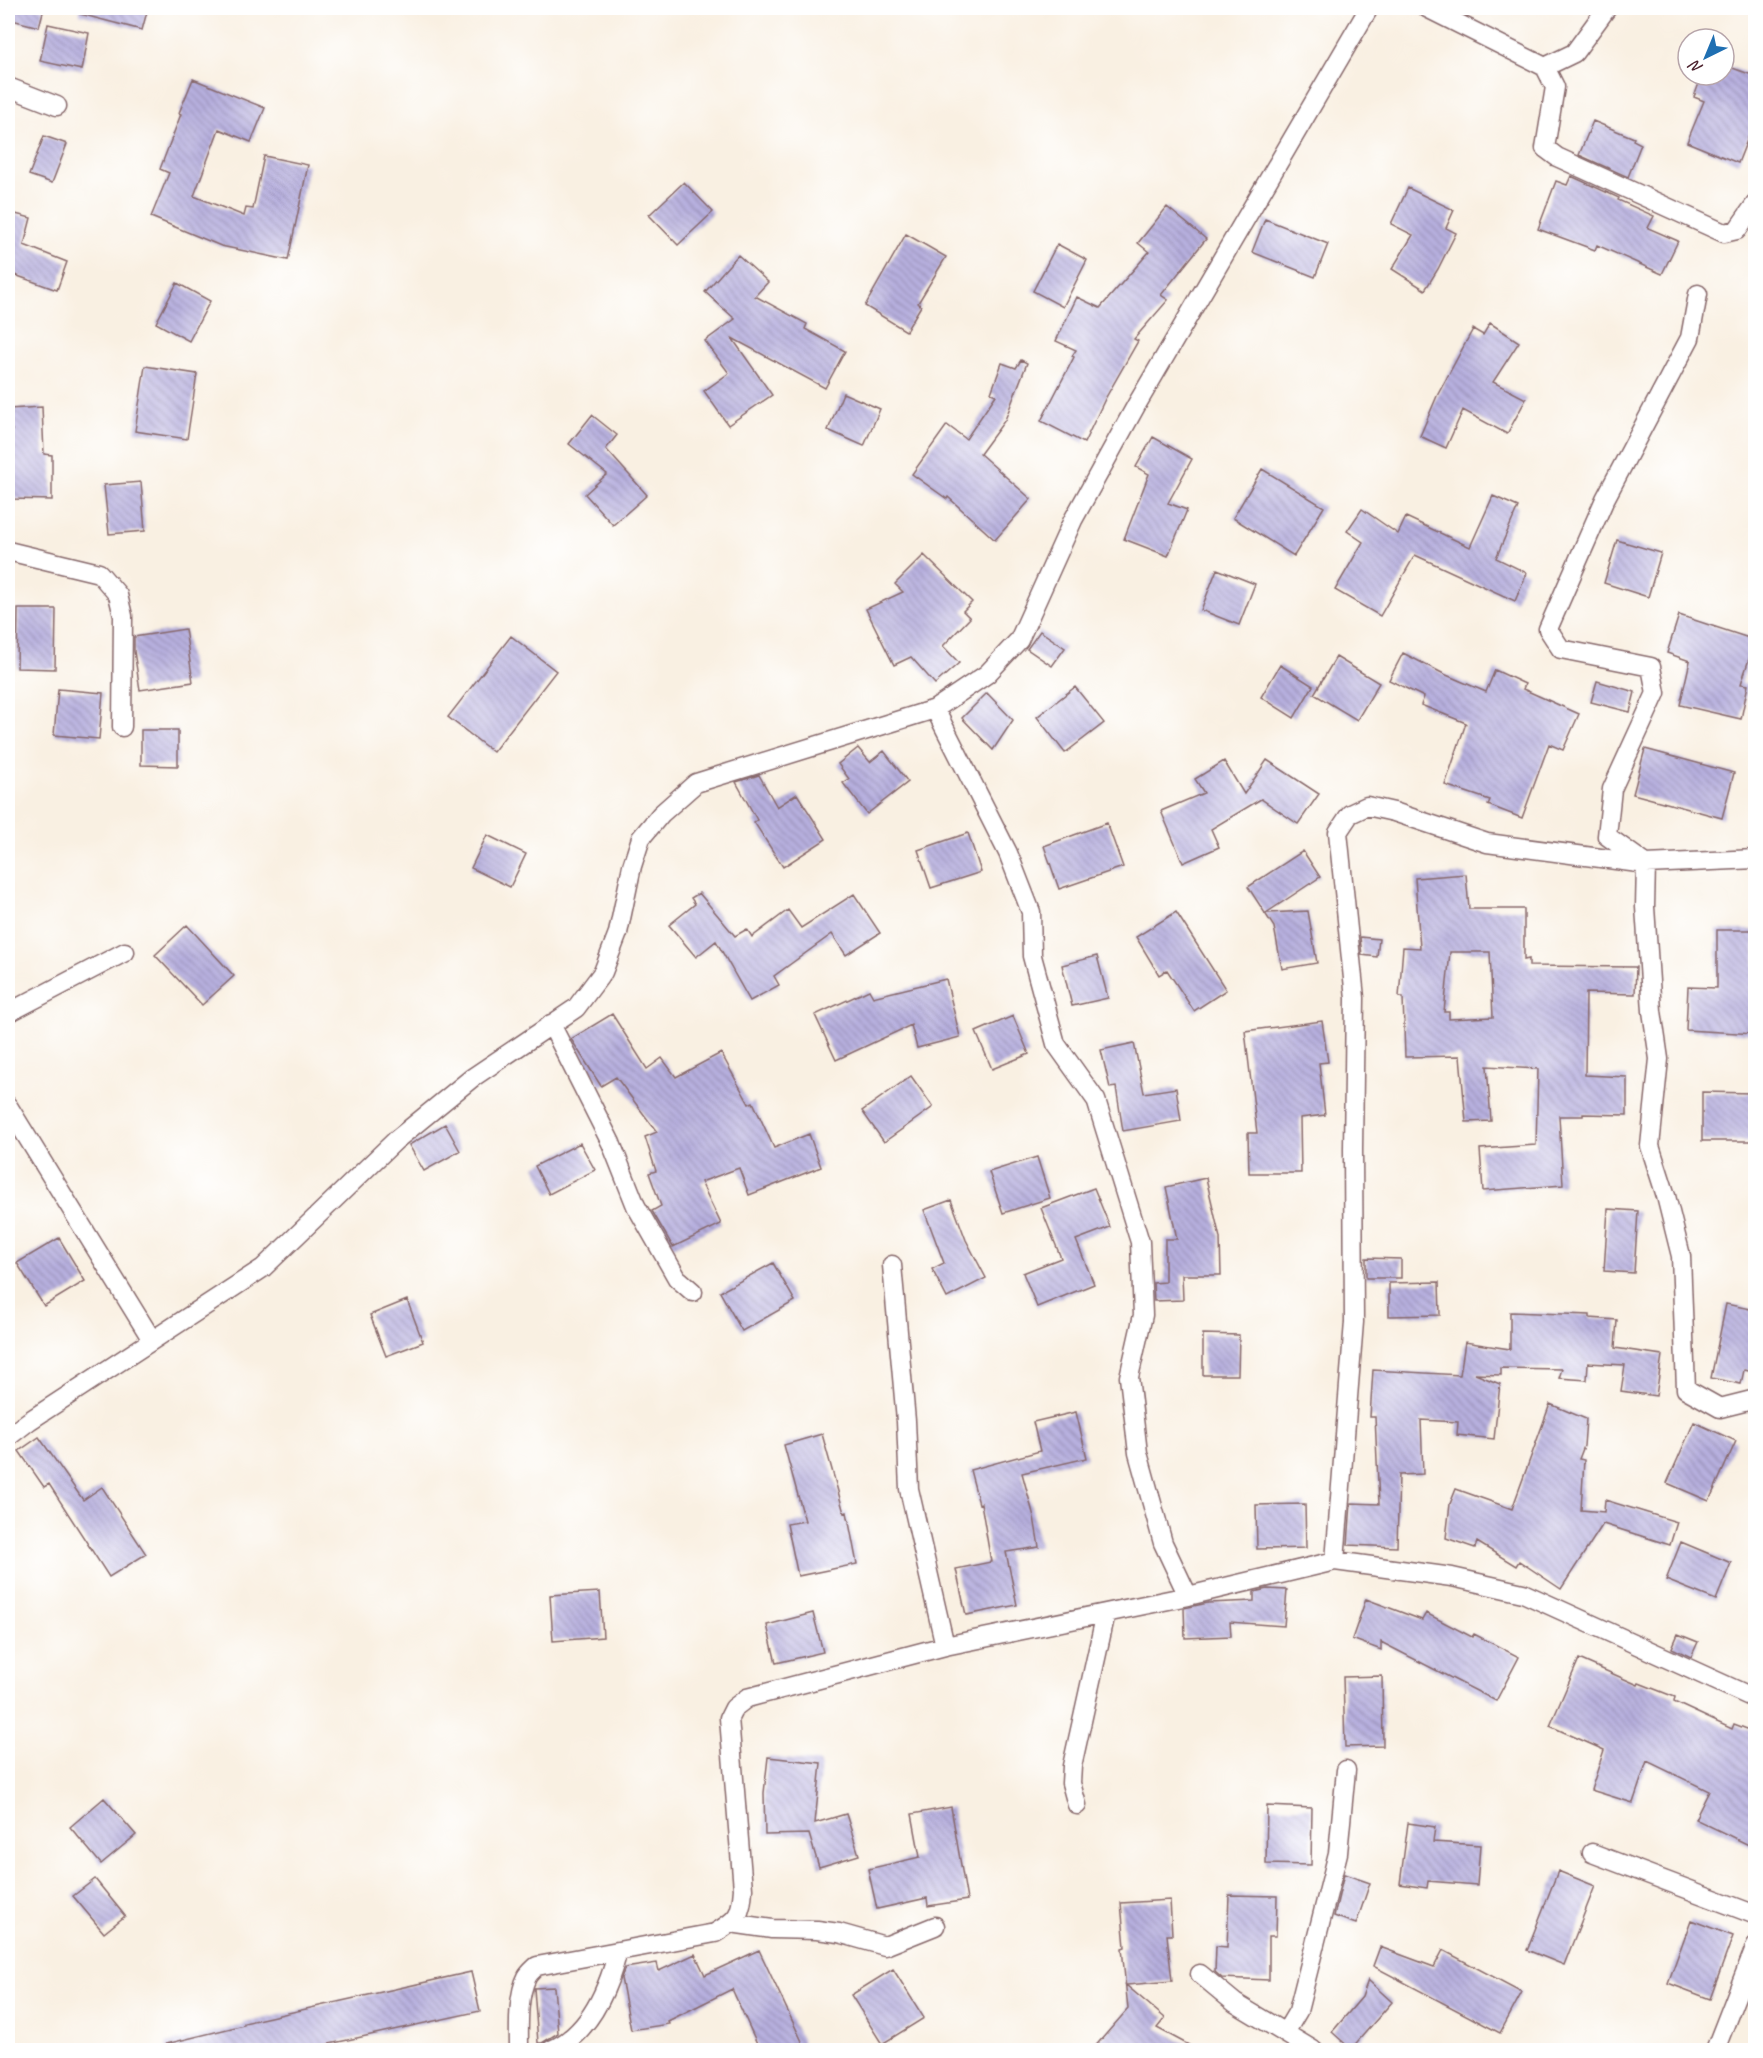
<svg xmlns="http://www.w3.org/2000/svg" width="1763" height="2058" viewBox="0 0 1763 2058" font-family="Caveat,sans-serif">
<defs>
<pattern id="building-back-hatch" width="6" height="6" patternUnits="userSpaceOnUse" patternTransform="scale(1.5)"><rect width="6" height="6" fill="#b7b0df"/><path d="M-1 5l2 2M0 0l6 6M5-1l2 2" fill="none" stroke="#978fb5"/></pattern>
</defs>
<rect width="100%" height="100%" fill="#fff"/>
<filter id="ink" filterUnits="userSpaceOnUse"><feTurbulence type="fractalNoise" baseFrequency=".0167" numOctaves="2"/><feDisplacementMap in="SourceGraphic" scale="12" xChannelSelector="R" yChannelSelector="G"/><feConvolveMatrix kernelMatrix="1 2 1 2 8 2 1 2 1" color-interpolation-filters="sRGB"/></filter>
<filter id="wash" filterUnits="userSpaceOnUse"><feTurbulence type="fractalNoise" baseFrequency=".008" numOctaves="4" result="noise"/><feDisplacementMap in="SourceGraphic" scale="24" xChannelSelector="R" yChannelSelector="G"/><feGaussianBlur stdDeviation="1.35" result="paint"/><feColorMatrix in="noise" values="0 0 0 0 0 0 0 0 0 0 0 0 0 0 0 0 0 1.4 0 .05"/><feComposite in="paint" operator="in"/></filter>
<g filter="url(#wash)">
<rect width="100%" height="100%" fill="#f9f0e2"/>
<g id="blocks">
<!-- building -->
<path fill="url(#building-back-hatch)" fill-rule="evenodd" d="M 8,8 L 44,8 L 39,27 L 8,19 Z
M 80,8 L 148,8 L 142,30 L 80,14 Z
M 48,24 L 89,33 L 82,70 L 40,61 Z
M 1724,65 L 1755,76 L 1755,120 L 1738,163 L 1687,142 L 1704,101 L 1694,97 L 1702,75 L 1724,75 Z
M 193,79 L 265,108 L 251,142 L 219,129 L 194,196 L 244,216 L 246,208 L 253,209 L 264,156 L 308,165 L 288,260 L 221,246 L 151,217 L 169,173 L 160,169 L 181,114 L 179,113 Z
M 1593,121 L 1634,138 L 1633,140 L 1641,144 L 1628,177 L 1579,155 Z
M 44,136 L 67,144 L 52,183 L 29,175 Z
M 1571,176 L 1619,198 L 1618,200 L 1654,216 L 1648,228 L 1678,241 L 1662,274 L 1597,245 L 1595,250 L 1538,229 L 1556,181 L 1567,185 Z
M 684,182 L 713,212 L 678,245 L 649,215 Z
M 1408,188 L 1454,210 L 1446,228 L 1456,233 L 1438,269 L 1425,290 L 1392,269 L 1413,235 L 1391,224 Z
M 1167,207 L 1206,239 L 1161,295 L 1168,300 L 1134,339 L 1138,341 L 1105,399 L 1084,443 L 1041,421 L 1074,357 L 1072,356 L 1076,350 L 1056,341 L 1077,297 L 1100,308 L 1149,252 L 1138,243 Z
M 8,212 L 31,218 L 24,245 L 67,262 L 57,290 L 15,275 L 13,283 L 8,283 Z
M 1265,219 L 1328,244 L 1315,277 L 1252,252 Z
M 906,234 L 946,257 L 918,303 L 921,306 L 906,331 L 865,306 Z
M 1057,244 L 1087,260 L 1063,307 L 1033,291 Z
M 738,255 L 768,282 L 755,296 L 807,324 L 805,329 L 845,351 L 825,388 L 732,338 L 772,395 L 728,425 L 704,391 L 729,373 L 705,341 L 735,319 L 705,292 Z
M 177,283 L 210,301 L 189,341 L 156,323 Z
M 1490,323 L 1519,342 L 1493,382 L 1526,399 L 1507,434 L 1463,410 L 1446,448 L 1420,436 L 1437,396 L 1473,329 L 1483,335 Z
M 1021,360 L 1027,363 L 1005,420 L 980,454 L 1031,499 L 995,540 L 948,497 L 947,499 L 912,474 L 947,425 L 966,439 L 996,395 L 991,393 L 1002,363 L 1016,368 Z
M 145,366 L 197,374 L 187,439 L 135,431 Z
M 843,393 L 880,409 L 864,446 L 828,430 Z
M 42,407 L 44,454 L 52,455 L 52,500 L 12,499 L 12,430 L 8,430 L 8,409 Z
M 592,415 L 617,435 L 606,449 L 647,495 L 613,525 L 585,494 L 607,474 L 569,444 Z
M 1153,437 L 1192,459 L 1168,503 L 1187,510 L 1168,556 L 1124,539 L 1149,474 L 1136,467 Z
M 1262,469 L 1324,507 L 1294,556 L 1233,518 Z
M 141,482 L 145,531 L 109,534 L 104,485 Z
M 1493,496 L 1518,507 L 1496,558 L 1527,573 L 1515,601 L 1415,555 L 1380,616 L 1335,590 L 1363,542 L 1347,531 L 1362,509 L 1398,534 L 1406,517 L 1470,547 Z
M 1617,540 L 1661,553 L 1648,597 L 1604,583 Z
M 924,555 L 972,602 L 963,611 L 970,618 L 943,646 L 959,663 L 935,684 L 911,657 L 894,665 L 866,609 L 903,592 L 895,584 Z
M 1217,569 L 1255,584 L 1239,625 L 1201,610 Z
M 18,609 L 56,609 L 55,669 L 17,668 Z
M 1679,615 L 1755,640 L 1741,684 L 1748,685 L 1741,719 L 1680,705 L 1690,661 L 1667,653 Z
M 185,629 L 193,682 L 140,690 L 134,651 L 134,637 Z
M 1040,631 L 1065,648 L 1052,666 L 1027,649 Z
M 511,636 L 556,671 L 493,752 L 448,717 Z
M 1403,653 L 1444,674 L 1486,692 L 1495,670 L 1525,684 L 1523,689 L 1579,714 L 1563,750 L 1549,744 L 1522,818 L 1488,805 L 1490,800 L 1445,785 L 1466,723 L 1421,705 L 1424,697 L 1389,680 Z
M 1336,657 L 1379,683 L 1357,720 L 1314,694 Z
M 1280,665 L 1313,686 L 1294,718 L 1261,697 Z
M 1597,681 L 1635,692 L 1630,712 L 1591,702 Z
M 1075,687 L 1104,723 L 1065,753 L 1037,717 Z
M 58,689 L 103,693 L 99,739 L 54,735 Z
M 987,693 L 1013,720 L 993,750 L 962,718 Z
M 141,730 L 178,730 L 178,766 L 141,765 Z
M 858,748 L 870,762 L 884,751 L 908,782 L 867,814 L 843,783 L 849,779 L 838,764 Z
M 1645,749 L 1734,773 L 1722,818 L 1633,794 Z
M 1267,760 L 1319,794 L 1298,824 L 1261,799 L 1211,829 L 1219,847 L 1183,863 L 1161,811 L 1204,793 L 1195,779 L 1224,761 L 1244,794 Z
M 759,775 L 777,807 L 797,794 L 826,839 L 783,867 L 754,822 L 757,820 L 736,782 Z
M 1107,823 L 1123,867 L 1059,889 L 1044,846 Z
M 968,833 L 981,872 L 931,888 L 918,850 Z
M 487,835 L 526,854 L 510,887 L 471,868 Z
M 1303,851 L 1320,877 L 1266,913 L 1308,911 L 1317,963 L 1282,969 L 1274,927 L 1248,887 Z
M 1466,874 L 1469,909 L 1524,909 L 1524,960 L 1529,959 L 1529,966 L 1636,967 L 1635,994 L 1586,993 L 1585,1075 L 1627,1077 L 1627,1115 L 1583,1114 L 1583,1116 L 1559,1116 L 1563,1185 L 1483,1191 L 1480,1149 L 1536,1145 L 1538,1069 L 1487,1066 L 1491,1121 L 1466,1122 L 1460,1056 L 1405,1057 L 1403,997 L 1399,997 L 1403,947 L 1420,948 L 1415,878 ZM 1450,952 L 1490,952 L 1493,1017 L 1449,1019 L 1449,1012 L 1444,1012 Z
M 699,893 L 735,936 L 747,929 L 752,937 L 788,910 L 801,928 L 854,894 L 880,933 L 846,955 L 832,934 L 774,976 L 779,985 L 750,1001 L 716,941 L 696,957 L 669,925 L 695,904 L 691,898 Z
M 1176,912 L 1226,990 L 1194,1011 L 1167,970 L 1159,975 L 1136,937 Z
M 187,925 L 234,976 L 202,1005 L 155,955 Z
M 1717,930 L 1755,930 L 1755,1034 L 1686,1030 L 1688,987 L 1717,988 Z
M 1360,937 L 1379,939 L 1377,957 L 1362,955 Z
M 1097,956 L 1108,998 L 1072,1006 L 1062,965 Z
M 946,979 L 960,1037 L 917,1048 L 911,1025 L 836,1060 L 815,1015 L 869,990 L 873,997 Z
M 612,1014 L 647,1069 L 662,1058 L 676,1077 L 721,1053 L 749,1104 L 753,1102 L 774,1148 L 809,1134 L 821,1167 L 749,1195 L 739,1168 L 701,1182 L 721,1224 L 673,1247 L 652,1211 L 661,1206 L 649,1173 L 656,1171 L 645,1137 L 657,1132 L 616,1077 L 601,1086 L 571,1039 Z
M 1013,1016 L 1029,1054 L 992,1069 L 976,1032 Z
M 1322,1021 L 1328,1062 L 1319,1063 L 1325,1115 L 1300,1118 L 1301,1173 L 1249,1173 L 1248,1133 L 1257,1133 L 1245,1031 Z
M 1134,1043 L 1144,1093 L 1176,1088 L 1181,1121 L 1123,1131 L 1116,1087 L 1110,1088 L 1101,1050 Z
M 911,1076 L 933,1107 L 884,1142 L 862,1111 Z
M 1702,1092 L 1753,1093 L 1753,1141 L 1702,1141 Z
M 445,1124 L 460,1151 L 424,1171 L 409,1145 Z
M 580,1143 L 595,1170 L 549,1194 L 535,1166 Z
M 1037,1157 L 1050,1198 L 1003,1213 L 989,1172 Z
M 1206,1178 L 1220,1238 L 1221,1275 L 1182,1275 L 1183,1300 L 1154,1301 L 1153,1283 L 1165,1282 L 1165,1239 L 1177,1239 L 1166,1187 Z
M 1094,1188 L 1110,1227 L 1076,1240 L 1094,1284 L 1037,1307 L 1023,1273 L 1061,1258 L 1041,1208 Z
M 951,1200 L 966,1240 L 986,1278 L 947,1298 L 932,1269 L 944,1263 L 924,1210 Z
M 1608,1209 L 1638,1211 L 1634,1273 L 1604,1271 Z
M 59,1238 L 85,1281 L 44,1306 L 17,1263 Z
M 1366,1258 L 1401,1259 L 1401,1278 L 1366,1278 Z
M 773,1263 L 795,1301 L 742,1331 L 720,1292 Z
M 1439,1282 L 1440,1315 L 1389,1316 L 1389,1283 Z
M 407,1300 L 423,1342 L 386,1356 L 370,1315 Z
M 1726,1304 L 1755,1310 L 1755,1372 L 1744,1370 L 1741,1384 L 1711,1378 Z
M 1510,1312 L 1590,1315 L 1590,1318 L 1617,1320 L 1615,1348 L 1662,1355 L 1656,1396 L 1621,1391 L 1625,1365 L 1588,1363 L 1587,1380 L 1559,1378 L 1562,1369 L 1501,1368 L 1501,1375 L 1475,1374 L 1500,1384 L 1494,1439 L 1457,1435 L 1458,1422 L 1421,1420 L 1423,1474 L 1399,1475 L 1397,1547 L 1348,1545 L 1351,1503 L 1379,1504 L 1375,1417 L 1370,1417 L 1373,1370 L 1460,1375 L 1465,1342 L 1510,1349 Z
M 1203,1334 L 1239,1335 L 1238,1375 L 1203,1375 Z
M 1550,1404 L 1586,1419 L 1584,1446 L 1579,1459 L 1584,1460 L 1581,1510 L 1604,1512 L 1605,1500 L 1677,1522 L 1670,1545 L 1603,1524 L 1561,1589 L 1519,1561 L 1516,1566 L 1477,1542 L 1475,1548 L 1446,1538 L 1450,1504 L 1456,1489 L 1512,1509 Z
M 1076,1412 L 1087,1458 L 1022,1473 L 1034,1517 L 1039,1547 L 1006,1552 L 1017,1605 L 966,1615 L 956,1569 L 991,1562 L 981,1503 L 979,1504 L 970,1470 L 1040,1451 L 1033,1422 Z
M 1694,1422 L 1736,1441 L 1709,1501 L 1667,1483 Z
M 822,1434 L 844,1513 L 847,1512 L 857,1564 L 798,1576 L 787,1524 L 805,1521 L 784,1445 Z
M 39,1437 L 83,1500 L 102,1487 L 146,1554 L 109,1577 L 49,1484 L 44,1487 L 19,1451 Z
M 1305,1504 L 1306,1548 L 1257,1549 L 1256,1505 Z
M 1681,1542 L 1731,1563 L 1716,1600 L 1666,1580 Z
M 1267,1589 L 1287,1590 L 1284,1626 L 1230,1622 L 1231,1636 L 1185,1638 L 1184,1608 L 1208,1603 L 1254,1601 L 1254,1592 Z
M 600,1592 L 603,1637 L 553,1641 L 550,1595 Z
M 1366,1599 L 1422,1620 L 1426,1613 L 1472,1637 L 1474,1634 L 1519,1657 L 1496,1701 L 1381,1642 L 1381,1650 L 1352,1639 Z
M 813,1613 L 823,1652 L 776,1663 L 767,1625 Z
M 1678,1634 L 1698,1642 L 1691,1657 L 1672,1648 Z
M 1579,1659 L 1638,1685 L 1639,1683 L 1675,1697 L 1674,1702 L 1732,1729 L 1734,1724 L 1755,1732 L 1755,1848 L 1695,1819 L 1709,1791 L 1647,1761 L 1633,1803 L 1591,1790 L 1604,1750 L 1550,1726 Z
M 1382,1676 L 1383,1746 L 1345,1747 L 1343,1677 Z
M 768,1757 L 821,1763 L 815,1823 L 846,1814 L 859,1855 L 819,1867 L 809,1834 L 765,1835 L 764,1793 Z
M 104,1798 L 136,1835 L 101,1864 L 70,1827 Z
M 1267,1806 L 1312,1808 L 1311,1865 L 1266,1864 Z
M 951,1807 L 967,1900 L 928,1906 L 927,1898 L 877,1909 L 868,1869 L 920,1857 L 912,1814 Z
M 1408,1823 L 1435,1827 L 1433,1842 L 1480,1845 L 1477,1885 L 1428,1881 L 1427,1888 L 1400,1884 Z
M 1558,1871 L 1595,1886 L 1564,1965 L 1527,1950 Z
M 1344,1874 L 1370,1883 L 1356,1924 L 1334,1916 Z
M 95,1879 L 125,1916 L 104,1933 L 73,1896 Z
M 1229,1895 L 1277,1896 L 1276,1936 L 1269,1936 L 1269,1980 L 1222,1978 L 1215,1972 L 1216,1946 L 1227,1947 Z
M 1170,1900 L 1172,1935 L 1167,1935 L 1172,1981 L 1126,1985 L 1165,2018 L 1157,2028 L 1198,2050 L 1092,2050 L 1128,2009 L 1122,1948 L 1125,1947 L 1121,1903 Z
M 1691,1920 L 1733,1936 L 1710,1999 L 1668,1983 Z
M 1380,1947 L 1434,1967 L 1443,1950 L 1522,1992 L 1500,2033 L 1373,1966 Z
M 759,1950 L 806,2050 L 760,2050 L 732,1989 L 668,2021 L 669,2024 L 631,2030 L 621,1978 L 625,1968 L 657,1963 L 659,1971 L 695,1954 L 705,1975 Z
M 893,1969 L 924,2018 L 882,2044 L 851,1995 Z
M 471,1972 L 480,2011 L 302,2050 L 167,2050 L 166,2044 L 244,2025 L 244,2023 Z
M 1368,1980 L 1392,2002 L 1351,2049 L 1332,2032 L 1362,1997 Z
M 554,1987 L 558,2033 L 542,2043 L 538,2043 L 534,1988 Z"/>
</g>
</g>
<g filter="url(#ink)">
<use href="#blocks" fill-opacity="0" stroke="#87686b" stroke-width="1.5"/>
<g fill="none" stroke-linecap="round" stroke-linejoin="round">
<defs>
<path id="minor" d="M 1427,8 L 1545,67 L 1555,87 L 1545,148 L 1557,157 L 1724,233 L 1737,230 L 1756,203
M 1545,67 L 1574,53 L 1607,8
M 8,87 L 57,106
M 1698,294 L 1690,338 L 1605,499 L 1548,629 L 1561,649 L 1651,667 L 1656,693 L 1612,789 L 1607,836 L 1646,864 L 1645,907 L 1652,1011 L 1659,1059 L 1650,1146 L 1666,1196 L 1681,1256 L 1686,1389 L 1720,1408 L 1756,1399
M 8,551 L 99,573 L 118,595 L 123,616 L 122,727
M 935,709 L 1008,853 L 1031,912 L 1032,956 L 1056,1044 L 1096,1100 L 1140,1242 L 1143,1315 L 1129,1377 L 1138,1453 L 1163,1543 L 1188,1596
M 8,1013 L 125,952
M 551,1024 L 611,1143 L 636,1206 L 677,1278 L 693,1292
M 8,1106 L 152,1340
M 892,1265 L 906,1421 L 909,1489 L 945,1646
M 8,1437 L 29,1421 L 263,1268 L 396,1140 L 472,1078 L 576,1008 L 603,972 L 618,933 L 632,866 L 641,838 L 661,814 L 696,783 L 935,709 L 987,674 L 1019,640 L 1073,520 L 1137,404 L 1369,8
M 1335,1561 L 1354,1322 L 1353,1149 L 1355,998 L 1338,832 L 1350,814 L 1367,806 L 1394,812 L 1487,843 L 1646,864 L 1756,859
M 1077,1805 L 1071,1783 L 1072,1766 L 1106,1613
M 1592,1853 L 1756,1915
M 731,1923 L 772,1929 L 817,1930 L 839,1933 L 885,1946 L 935,1926
M 1200,1974 L 1235,2003 L 1313,2050
M 1285,2033 L 1298,2011 L 1338,1853 L 1346,1770
M 519,2050 C 519,2030 517,1996 527,1977 C 529,1973 534,1969 537,1966 L 715,1933 C 738,1919 741,1916 743,1889 L 729,1718 L 734,1708 L 747,1698 L 945,1646 L 1188,1596 L 1335,1561 L 1452,1577 L 1523,1593 L 1756,1699
M 551,2050 C 590,2034 608,1989 618,1951
M 1715,2050 L 1756,1945"/>
</defs>
<!-- minor casing -->
<use href="#minor" stroke="#87686b" stroke-width="21"/>
<!-- minor -->
<use href="#minor" stroke="#fff" stroke-width="18"/>
</g>
</g>
<!-- margin -->
<rect width="1763" height="2058" fill="none" stroke="#fff" stroke-width="30"/>
<!-- north arrow -->
<g transform="translate(1706 57) rotate(223)"><circle r="28" fill="#ffffff" stroke="#b7a5aa" stroke-width="1.5"/>
<path d="M0-4.5L10 22L0 15L-10 22Z" fill="#1f6fb2"/>
<text y="-9" font-size="16" font-weight="bold" text-anchor="middle" fill="#4a1f2b">N</text>
</g>
</svg>
